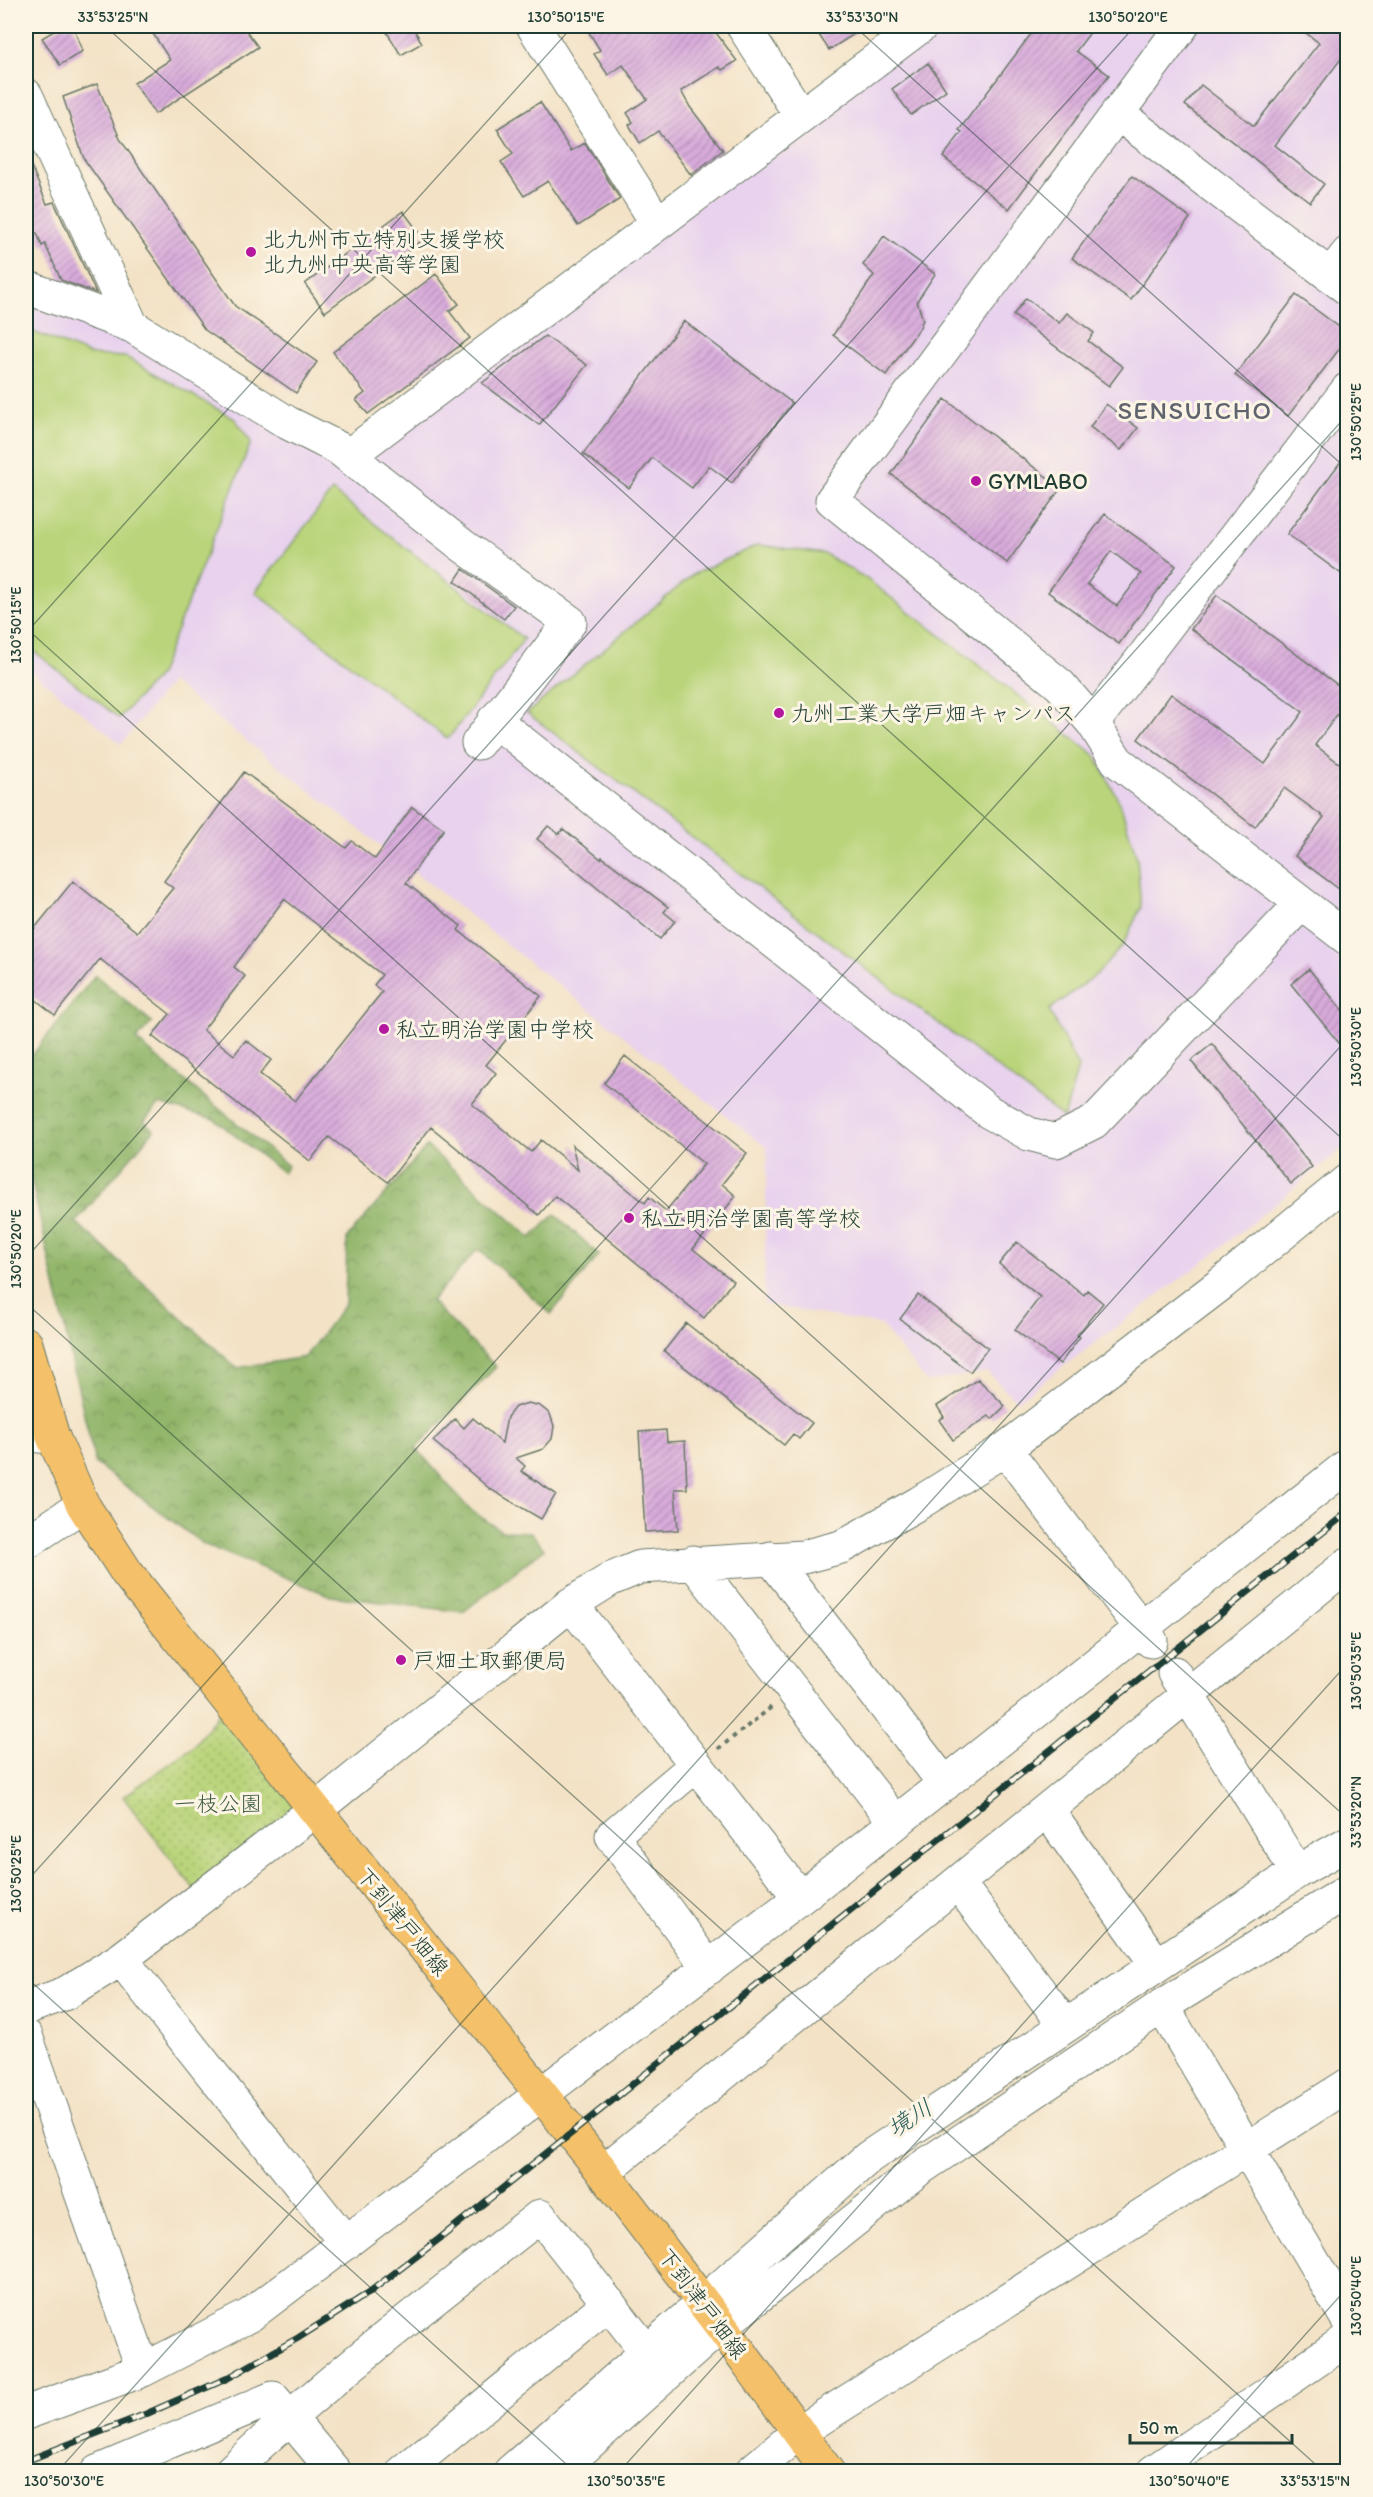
<svg xmlns="http://www.w3.org/2000/svg" width="1373" height="2497" viewBox="0 0 1373 2497" font-family="Itim,'Klee One',sans-serif">
<defs>
<pattern id="green-dots" width="8" height="8" patternUnits="userSpaceOnUse" patternTransform="scale(1.5)"><rect width="8" height="8" fill="#b9d47a"/><path d="M2 2h.1M6 6h.1" fill="none" stroke="#96ad65" stroke-width="1.8" stroke-linecap="round"/></pattern>
<pattern id="forest-crowns" width="20" height="18" patternUnits="userSpaceOnUse" patternTransform="scale(1.5)"><rect width="20" height="18" fill="#92b66a"/><path d="M2 6a3 3 0 1 1 6 0M12 15a3 3 0 1 1 6 0" fill="none" stroke="#779558"/></pattern>
<pattern id="building-hatch" width="6" height="6" patternUnits="userSpaceOnUse" patternTransform="scale(1.5)"><rect width="6" height="6" fill="#d9abdc"/><path d="M-1 1l2-2M0 6l6-6M5 7l2-2" fill="none" stroke="#af8cb3"/></pattern>
</defs>
<rect width="100%" height="100%" fill="#fcf5e5"/>
<filter id="ink" filterUnits="userSpaceOnUse"><feTurbulence type="fractalNoise" baseFrequency=".0167" numOctaves="2"/><feDisplacementMap in="SourceGraphic" scale="12" xChannelSelector="R" yChannelSelector="G"/><feConvolveMatrix kernelMatrix="1 2 1 2 8 2 1 2 1" color-interpolation-filters="sRGB"/></filter>
<filter id="wash" filterUnits="userSpaceOnUse"><feTurbulence type="fractalNoise" baseFrequency=".008" numOctaves="4" result="noise"/><feDisplacementMap in="SourceGraphic" scale="24" xChannelSelector="R" yChannelSelector="G"/><feGaussianBlur stdDeviation="1.35" result="paint"/><feColorMatrix in="noise" values="0 0 0 0 0 0 0 0 0 0 0 0 0 0 0 0 0 1.4 0 .05"/><feComposite in="paint" operator="in"/></filter>
<g filter="url(#wash)">
<rect width="100%" height="100%" fill="#f3e2c6"/>
<!-- built -->
<path fill="#e8d2ee" d="M 936,26 L 1347,26 L 1347,1145 L 1211,1256 L 1017,1401 L 987,1372 L 927,1382 L 881,1325 L 764,1304 L 767,1148 L 171,682 L 121,744 L 26,667 L 26,303 L 136,345 L 332,466 L 368,457 Z"/>
<!-- green -->
<path fill="url(#green-dots)" stroke="#6c8857" stroke-width="1.5" d="M 224,1706 L 308,1810 L 198,1894 L 123,1797 L 193,1747 Z"/>
<!-- forest -->
<path fill="url(#forest-crowns)" stroke="#587a4f" stroke-width="1.5" d="M 95,975 L 152,1022 L 136,1040 L 288,1166 L 283,1173 L 214,1119 L 159,1104 L 144,1121 L 154,1130 L 76,1222 L 237,1368 L 305,1357 L 345,1304 L 347,1238 L 427,1146 L 531,1238 L 555,1214 L 599,1255 L 551,1314 L 478,1249 L 431,1301 L 496,1367 L 416,1448 L 469,1509 L 502,1531 L 531,1532 L 544,1549 L 463,1612 L 331,1596 L 203,1544 L 95,1463 L 26,1156 L 26,1063 Z"/>
<!-- pitch -->
<path fill="#b9d47a" stroke="#6c8857" stroke-width="1.5" d="M 26,329 L 91,355 L 126,357 L 235,419 L 251,442 L 159,675 L 119,718 L 26,645 Z
M 332,491 L 524,639 L 448,739 L 255,592 Z
M 758,545 L 825,554 L 867,579 L 1095,755 L 1120,803 L 1137,858 L 1141,907 L 1123,945 L 1097,974 L 1049,1010 L 1078,1067 L 1064,1118 L 527,713 L 694,574 Z"/>
<g id="blocks">
<!-- building -->
<path fill="url(#building-hatch)" fill-rule="evenodd" d="M 62,26 L 73,26 L 83,51 L 60,65 L 42,38 Z
M 148,26 L 243,26 L 258,47 L 155,114 L 134,83 L 170,60 Z
M 383,26 L 412,26 L 422,43 L 401,55 Z
M 585,26 L 711,26 L 737,61 L 722,70 L 719,67 L 681,91 L 690,107 L 723,150 L 691,175 L 658,131 L 640,143 L 629,125 L 633,122 L 627,113 L 647,99 L 623,65 L 608,75 L 594,54 L 600,50 Z
M 813,26 L 867,26 L 829,50 Z
M 1037,26 L 1095,26 L 1076,51 L 1109,75 L 1009,209 L 943,157 L 962,132 L 959,130 Z
M 1297,26 L 1347,26 L 1347,51 L 1275,145 L 1324,184 L 1310,202 L 1185,105 L 1201,85 L 1254,126 L 1319,43 Z
M 928,63 L 946,90 L 911,115 L 892,89 Z
M 97,84 L 120,139 L 235,306 L 317,362 L 296,393 L 205,330 L 84,159 L 63,97 Z
M 540,102 L 571,151 L 585,143 L 620,199 L 578,226 L 548,181 L 524,196 L 501,162 L 513,154 L 497,129 Z
M 26,154 L 47,204 L 54,202 L 96,293 L 61,280 L 45,244 L 42,246 L 37,233 L 28,230 L 31,223 L 26,220 Z
M 1132,176 L 1190,218 L 1131,300 L 1072,258 Z
M 403,211 L 424,239 L 325,312 L 305,284 Z
M 884,236 L 935,274 L 917,301 L 923,320 L 919,329 L 886,375 L 833,335 L 874,275 L 863,265 Z
M 436,274 L 459,304 L 449,311 L 470,338 L 368,414 L 356,400 L 365,393 L 333,352 Z
M 1296,295 L 1347,333 L 1347,339 L 1288,416 L 1235,375 Z
M 1026,298 L 1059,323 L 1067,313 L 1094,333 L 1088,341 L 1123,367 L 1109,386 L 1013,315 Z
M 684,321 L 792,403 L 732,483 L 709,466 L 692,488 L 652,458 L 629,488 L 583,454 Z
M 545,336 L 587,365 L 539,425 L 482,383 Z
M 945,399 L 1061,488 L 1007,563 L 891,474 Z
M 1106,404 L 1138,428 L 1121,450 L 1090,427 Z
M 1347,453 L 1347,578 L 1287,534 Z
M 1105,514 L 1176,566 L 1119,644 L 1048,592 ZM 1111,551 L 1141,574 L 1117,606 L 1087,584 Z
M 463,569 L 514,606 L 504,619 L 455,581 Z
M 1217,595 L 1347,692 L 1347,701 L 1315,745 L 1347,769 L 1347,895 L 1295,856 L 1324,817 L 1284,788 L 1255,827 L 1138,739 L 1171,694 L 1265,764 L 1303,712 L 1191,629 Z
M 244,772 L 346,848 L 352,841 L 375,859 L 412,807 L 444,829 L 406,883 L 461,926 L 458,930 L 541,996 L 486,1065 L 496,1073 L 472,1104 L 531,1152 L 541,1140 L 578,1170 L 572,1145 L 645,1203 L 649,1197 L 666,1211 L 704,1164 L 604,1083 L 625,1056 L 747,1153 L 722,1184 L 736,1196 L 693,1249 L 733,1281 L 704,1318 L 555,1196 L 539,1215 L 431,1127 L 388,1182 L 329,1137 L 310,1161 L 152,1036 L 170,1014 L 100,959 L 55,1015 L 26,992 L 26,939 L 73,881 L 137,932 L 173,888 L 164,881 ZM 284,899 L 382,975 L 374,985 L 382,992 L 295,1101 L 260,1074 L 271,1060 L 246,1040 L 234,1055 L 203,1030 L 245,976 L 234,967 Z
M 548,826 L 559,834 L 563,829 L 601,859 L 602,857 L 668,907 L 664,912 L 675,921 L 660,939 L 537,839 Z
M 1309,969 L 1347,1016 L 1347,1053 L 1291,984 Z
M 1212,1044 L 1312,1167 L 1291,1184 L 1191,1061 Z
M 1017,1242 L 1084,1295 L 1087,1290 L 1103,1303 L 1077,1335 L 1080,1337 L 1060,1364 L 1015,1330 L 1040,1297 L 999,1264 Z
M 918,1295 L 988,1348 L 970,1372 L 900,1319 Z
M 686,1323 L 812,1423 L 799,1439 L 793,1434 L 784,1445 L 664,1351 Z
M 978,1379 L 1005,1406 L 992,1419 L 989,1416 L 953,1440 L 939,1420 L 944,1417 L 937,1406 Z
M 528,1403 L 540,1406 L 550,1414 L 554,1426 L 552,1439 L 543,1449 L 516,1458 L 525,1466 L 521,1471 L 556,1494 L 541,1519 L 490,1489 L 433,1441 L 455,1419 L 464,1428 L 473,1418 L 502,1443 L 507,1417 L 515,1407 Z
M 666,1430 L 667,1442 L 685,1441 L 687,1489 L 675,1489 L 678,1530 L 645,1532 L 639,1432 Z"/>
</g>
</g>
<g filter="url(#ink)">
<use href="#blocks" fill-opacity="0" stroke="#697767" stroke-width="1.5"/>
<g fill="none" stroke-linecap="round" stroke-linejoin="round">
<defs>
<path id="minor" d="M 533,26 L 657,223
M 743,26 L 801,116
M 1182,26 L 832,500 L 1060,685 L 1093,723 L 1117,761 L 1348,939
M 26,95 L 132,326
M 1117,113 L 1348,289
M 1330,276 L 1348,253
M 26,287 L 132,326 L 288,423 L 338,448 L 463,546 L 570,622 L 478,743
M 348,456 L 921,26
M 494,720 L 989,1112 L 1029,1134 L 1056,1141 L 1094,1122 L 1301,904
M 1093,723 L 1348,389
M 26,1435 L 53,1437
M 1005,1449 L 1151,1641
M 26,1543 L 83,1505
M 771,1558 L 945,1784
M 693,1562 L 896,1823
M 571,1604 L 800,1898
M 1174,1673 L 1297,1872
M 696,1765 L 612,1836 L 709,1968
M 1047,1810 L 1157,1965
M 958,1883 L 1065,2025
M 121,1959 L 346,2243
M 1162,2006 L 1348,2320
M 26,2008 L 66,1993 L 121,1959 L 315,1810 L 571,1604 L 611,1579 L 640,1567 L 803,1557 L 841,1547 L 919,1503 L 1005,1449 L 1221,1284 L 1348,1180
M 26,2036 L 143,2370
M 603,2172 L 1348,1564
M 26,2413 L 143,2370 L 250,2315 L 800,1898 L 1348,1465
M 97,2472 L 273,2398 L 335,2472
M 230,2472 C 328,2379 434,2299 540,2216 L 646,2351
M 403,2472 L 609,2303
M 510,2472 L 869,2157 L 1297,1872 L 1348,1843
M 557,2472 L 721,2326 L 918,2170 L 1162,2006 L 1348,1891
M 751,2472 L 799,2432 L 1348,2085
M 1153,2472 L 1348,2339"/>
<path id="major" d="M 26,1344 L 53,1437 L 83,1505 L 127,1573 L 603,2172 L 721,2326 L 828,2472"/>
</defs>
<!-- minor casing -->
<use href="#minor" stroke="#697767" stroke-width="35"/>
<!-- major casing -->
<use href="#major" stroke="#697767" stroke-width="35"/>
<!-- path -->
<path stroke="#697767" stroke-width="4" stroke-dasharray="4.5 4.5" stroke-linecap="butt" d="M 718,1749 L 773,1706"/>
<!-- minor -->
<use href="#minor" stroke="#fff" stroke-width="33"/>
<!-- major -->
<use href="#major" stroke="#f4c16a" stroke-width="33"/>
<defs>
<path id="rail" d="M 26,2461 L 146,2414 L 228,2378 L 298,2338 L 367,2294 L 439,2239 L 1348,1512"/>
</defs>
<!-- rail casing -->
<use href="#rail" stroke="#1f3d34" stroke-width="7"/>
<!-- rail -->
<use href="#rail" stroke="#fcf5e5" stroke-width="4.5" stroke-dasharray="14" stroke-linecap="butt"/>
</g>
</g>
<!-- ticks -->
<path fill="none" stroke="#1f3d34" stroke-width="1.5" stroke-opacity="0.45" d="M 105,26 L 1348,1144M 854,26 L 1348,470M 26,628 L 1348,1819M 26,633 L 573,26M 26,1258 L 1135,26M 26,1303 L 1324,2472M 26,1882 L 1348,414M 26,1977 L 575,2472M 57,2472 L 1348,1038M 619,2472 L 1348,1663M 1182,2472 L 1348,2287"/>
<!-- markers -->
<g fill="#b5179e" stroke="#fcf5e5" stroke-width="2">
<circle cx="251" cy="252" r="6"/>
<circle cx="976" cy="481" r="6"/>
<circle cx="779" cy="713" r="6"/>
<circle cx="384" cy="1029" r="6"/>
<circle cx="629" cy="1218" r="6"/>
<circle cx="401" cy="1660" r="6"/>
</g>
<g text-anchor="middle" stroke-width="6" stroke-linejoin="round" paint-order="stroke">
<!-- poi labels -->
<g font-size="22" fill="#1f3d34" stroke="#fcf5e5" text-anchor="start">
<text x="263" y="247">北九州市立特別支援学校<tspan x="263" dy="25">北九州中央高等学園</tspan></text>
<text x="988" y="489">GYMLABO</text>
<text x="791" y="721">九州工業大学戸畑キャンパス</text>
<text x="396" y="1037">私立明治学園中学校</text>
<text x="641" y="1226">私立明治学園高等学校</text>
<text x="413" y="1668">戸畑土取郵便局</text>
</g>
<!-- park labels -->
<g font-size="22" fill="#3e5b42" stroke="#fcf5e5">
<text x="218" y="1811">一枝公園</text>
</g>
<!-- street labels -->
<g font-size="22" fill="#1f3d34" stroke="#fcf5e5">
<text transform="translate(403 1921) rotate(51)" y="8">下到津戸畑線</text>
<text transform="translate(703 2303) rotate(53)" y="8">下到津戸畑線</text>
</g>
<!-- water labels -->
<g font-size="24" font-style="italic" fill="#295c57" stroke="#fcf5e5">
<text transform="translate(910 2118) rotate(-33)" y="8">境川</text>
</g>
<!-- quarter labels -->
<g font-size="26" letter-spacing="1.5" fill="#60646f" stroke="#fcf5e5">
<text x="1195" y="419">SENSUICHO</text>
</g>
</g>
<!-- margin -->
<rect width="1373" height="2497" fill="none" stroke="#fcf5e5" stroke-width="66"/>
<!-- scale -->
<path d="M1130 2434v9h162v-9" fill="none" stroke="#1f3d34" stroke-width="3"/>
<text x="1139" y="2434" font-size="18" fill="#1f3d34" stroke="#fcf5e5" stroke-width="4.5" paint-order="stroke">50 m</text>
<rect x="33" y="33" width="1307" height="2431" fill="none" stroke="#1f3d34" stroke-width="2"/>
<g font-size="15" text-anchor="middle" fill="#1f3d34">
<text x="113" y="22">33°53'25"N</text>
<text x="566" y="22">130°50'15"E</text>
<text x="862" y="22">33°53'30"N</text>
<text x="1128" y="22">130°50'20"E</text>
<text transform="translate(1356 422) rotate(-90)" y="5">130°50'25"E</text>
<text transform="translate(16 625) rotate(-90)" y="5">130°50'15"E</text>
<text transform="translate(1356 1047) rotate(-90)" y="5">130°50'30"E</text>
<text transform="translate(16 1249) rotate(-90)" y="5">130°50'20"E</text>
<text transform="translate(1356 1671) rotate(-90)" y="5">130°50'35"E</text>
<text transform="translate(1356 1812) rotate(-90)" y="5">33°53'20"N</text>
<text transform="translate(16 1874) rotate(-90)" y="5">130°50'25"E</text>
<text transform="translate(1356 2296) rotate(-90)" y="5">130°50'40"E</text>
<text x="64" y="2486">130°50'30"E</text>
<text x="626" y="2486">130°50'35"E</text>
<text x="1189" y="2486">130°50'40"E</text>
<text x="1315" y="2486">33°53'15"N</text>
</g>
</svg>
